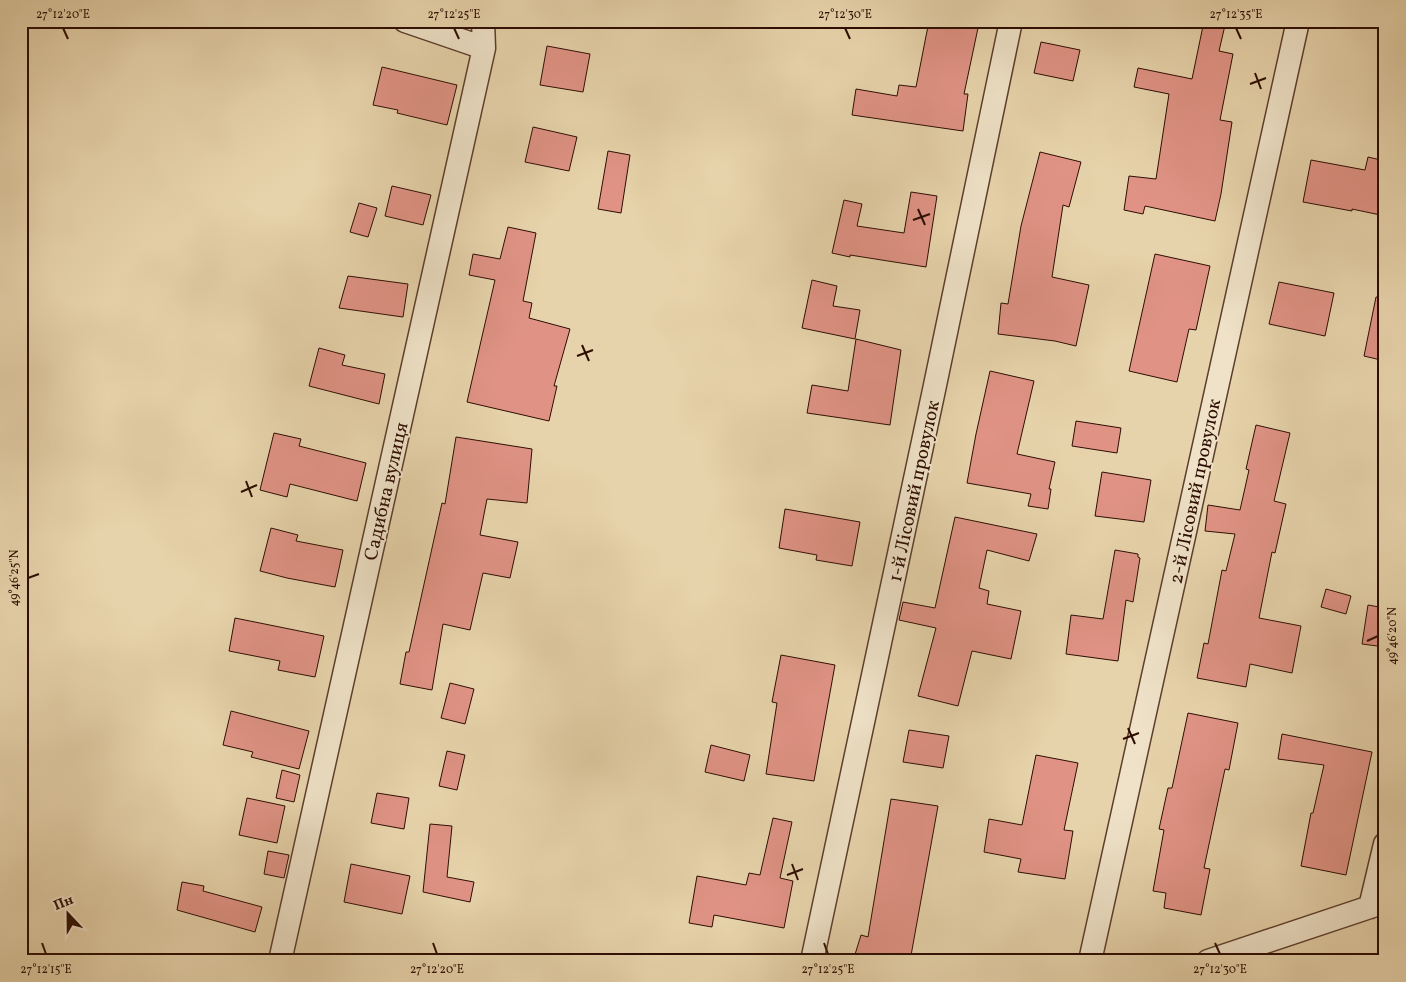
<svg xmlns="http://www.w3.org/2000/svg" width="1406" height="982" viewBox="0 0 1406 982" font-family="Vollkorn,serif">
<rect width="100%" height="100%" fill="#e7d3ab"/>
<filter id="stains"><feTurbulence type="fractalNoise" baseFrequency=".004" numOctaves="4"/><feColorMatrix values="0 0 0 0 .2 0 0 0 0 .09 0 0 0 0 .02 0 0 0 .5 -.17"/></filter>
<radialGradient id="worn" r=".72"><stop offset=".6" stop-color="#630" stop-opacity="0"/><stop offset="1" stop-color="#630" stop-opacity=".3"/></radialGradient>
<!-- building -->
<path fill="#e09385" stroke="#2d0d02" d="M 929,21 L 946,21 L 978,28 L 964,94 L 968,94 L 963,131 L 852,115 L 856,89 L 897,96 L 899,85 L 916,87 Z
M 1204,21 L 1226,21 L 1219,51 L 1233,54 L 1220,120 L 1232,122 L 1221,194 L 1215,221 L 1145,206 L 1143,214 L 1124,210 L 1129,176 L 1156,179 L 1169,94 L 1134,87 L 1138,68 L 1192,79 Z
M 1041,42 L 1080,50 L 1073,81 L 1034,73 Z
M 547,46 L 590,54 L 583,92 L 540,85 Z
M 382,67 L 457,85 L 447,125 L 397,113 L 398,110 L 373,105 Z
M 533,127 L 577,137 L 569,171 L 525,162 Z
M 608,151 L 630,155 L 621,213 L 598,209 Z
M 1040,152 L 1081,162 L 1069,207 L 1063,205 L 1052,277 L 1089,285 L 1076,346 L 1055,341 L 998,334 L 1001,303 L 1008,304 L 1021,226 Z
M 1368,157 L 1385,161 L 1385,216 L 1352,209 L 1352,211 L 1303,202 L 1311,160 L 1365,170 Z
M 392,186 L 431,195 L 423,225 L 385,216 Z
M 911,192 L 937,196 L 926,267 L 850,255 L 850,257 L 832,253 L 844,200 L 862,204 L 857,226 L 904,233 Z
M 359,203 L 377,208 L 368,237 L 350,232 Z
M 508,227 L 536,233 L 523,301 L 532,303 L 529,318 L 570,329 L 554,386 L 557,386 L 549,421 L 467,402 L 495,280 L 469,275 L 473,254 L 500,259 Z
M 1155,254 L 1210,266 L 1196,330 L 1189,329 L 1177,382 L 1129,371 Z
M 348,276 L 408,284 L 403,317 L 339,308 Z
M 812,280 L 837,286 L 833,306 L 860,310 L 855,339 L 802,328 Z
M 1279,282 L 1334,293 L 1325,336 L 1269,324 Z
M 1376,297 L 1385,298 L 1385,361 L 1364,356 Z
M 856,339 L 901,350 L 890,425 L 807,413 L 812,385 L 848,391 Z
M 319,348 L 345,355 L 342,365 L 385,374 L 379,404 L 309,386 Z
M 990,371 L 1034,381 L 1017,454 L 1055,462 L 1049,489 L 1051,489 L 1048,509 L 1028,506 L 1031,494 L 967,483 L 976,434 Z
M 1076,421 L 1121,428 L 1117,453 L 1072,446 Z
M 1256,425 L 1290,433 L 1274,501 L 1286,504 L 1275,553 L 1272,552 L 1259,618 L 1301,626 L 1292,673 L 1250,664 L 1246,687 L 1197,678 L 1204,643 L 1208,644 L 1222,570 L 1226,571 L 1235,534 L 1205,531 L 1208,505 L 1240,510 L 1249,470 L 1246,469 Z
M 274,433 L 301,439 L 299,446 L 366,463 L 357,501 L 290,484 L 287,497 L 260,490 Z
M 456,437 L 532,449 L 527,503 L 487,499 L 480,535 L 518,542 L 510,578 L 483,573 L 470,630 L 443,624 L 432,690 L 400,684 L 406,652 L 409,652 L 442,503 L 445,504 Z
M 1102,472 L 1151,480 L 1144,522 L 1095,516 Z
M 785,509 L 860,522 L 852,566 L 816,560 L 817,555 L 779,548 Z
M 955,517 L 1037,534 L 1029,561 L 987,550 L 979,588 L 989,591 L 987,604 L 1021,611 L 1011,659 L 972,651 L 958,706 L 918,696 L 936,628 L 899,620 L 903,602 L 935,608 Z
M 271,528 L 298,535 L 296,541 L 343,550 L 335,587 L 287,578 L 260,571 Z
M 1115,550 L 1138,554 L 1138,557 L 1140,558 L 1133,602 L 1126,600 L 1118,661 L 1066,654 L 1071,615 L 1103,619 Z
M 1326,589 L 1351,596 L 1346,614 L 1321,607 Z
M 1368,605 L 1385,608 L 1385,647 L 1362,644 Z
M 235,618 L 324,636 L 315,677 L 278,670 L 280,661 L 229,651 Z
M 781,655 L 835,665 L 814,781 L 766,774 L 777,703 L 772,702 Z
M 450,683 L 474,689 L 465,724 L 441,718 Z
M 231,711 L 309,731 L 299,769 L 251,757 L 253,752 L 223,745 Z
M 1188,713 L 1238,723 L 1229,770 L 1225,769 L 1204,868 L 1210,869 L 1201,915 L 1164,908 L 1166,893 L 1153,891 L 1164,830 L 1159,829 L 1168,788 L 1172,788 Z
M 909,730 L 949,736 L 943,768 L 903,762 Z
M 1282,734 L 1372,752 L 1346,875 L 1301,866 L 1311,813 L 1313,813 L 1324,765 L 1278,759 Z
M 711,745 L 750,755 L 744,781 L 705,772 Z
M 447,751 L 465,755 L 457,790 L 439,786 Z
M 1036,755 L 1078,763 L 1064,830 L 1073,831 L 1065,879 L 1018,872 L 1021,859 L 984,852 L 989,819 L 1022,825 Z
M 282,770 L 300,775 L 294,802 L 276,798 Z
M 377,793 L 409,798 L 404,829 L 371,823 Z
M 247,798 L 285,806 L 277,843 L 239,835 Z
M 891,799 L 938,806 L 910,961 L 853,961 L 861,935 L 868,937 Z
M 773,818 L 792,822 L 780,878 L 793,881 L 784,928 L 714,915 L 712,927 L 689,923 L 697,876 L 746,885 L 749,873 L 760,875 Z
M 430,824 L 452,826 L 447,877 L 474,882 L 470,902 L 423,892 Z
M 268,851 L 289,855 L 284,878 L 264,874 Z
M 351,864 L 410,876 L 402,914 L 344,902 Z
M 182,882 L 204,886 L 203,891 L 262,907 L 255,932 L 177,910 Z"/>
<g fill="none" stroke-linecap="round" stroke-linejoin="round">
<defs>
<path id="minor" d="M 405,21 L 484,48
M 1370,907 L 1385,844
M 280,961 L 484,48 L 483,21
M 812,961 L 934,390 L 1011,21
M 1090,961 L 1298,21
M 1208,961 L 1385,902"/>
</defs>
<!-- minor casing -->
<use href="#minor" stroke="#5c3e2c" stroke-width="25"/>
<!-- minor -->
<use href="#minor" stroke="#efe2c8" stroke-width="22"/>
</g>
<!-- ticks -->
<path fill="none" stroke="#2d0d02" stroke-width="2" d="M 63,28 L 68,39M 454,28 L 459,39M 845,28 L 850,39M 1236,28 L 1241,39M 1255,73 L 1261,89M 1250,84 L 1266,78M 918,209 L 925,225M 913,220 L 930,214M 582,345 L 589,361M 577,356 L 593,350M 246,481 L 252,497M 241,492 L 257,485M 28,578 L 39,574M 1367,641 L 1378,636M 1128,728 L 1135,744M 1123,739 L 1139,733M 792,864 L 798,880M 787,875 L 803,869M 42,943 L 46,954M 433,943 L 437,954M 824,943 L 828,954M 1215,943 L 1220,954"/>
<g text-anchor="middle" stroke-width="4" stroke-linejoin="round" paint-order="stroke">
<!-- street labels -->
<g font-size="19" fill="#2d0d02" stroke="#efe2c8">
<text transform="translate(385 491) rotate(-77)" y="7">Садибна вулиця</text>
<text transform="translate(913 491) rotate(-78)" y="7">1-й Лісовий провулок</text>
<text transform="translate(1194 491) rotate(-78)" y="7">2-й Лісовий провулок</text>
</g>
</g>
<!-- margin -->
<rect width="1406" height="982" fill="none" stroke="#e7d3ab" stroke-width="55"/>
<!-- north arrow -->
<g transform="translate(68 914) rotate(338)" stroke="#efe2c8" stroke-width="4" paint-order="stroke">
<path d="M0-4L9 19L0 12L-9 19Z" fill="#2d0d02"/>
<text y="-8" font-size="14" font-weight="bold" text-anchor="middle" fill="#2d0d02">Пн</text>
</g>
<rect x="28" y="28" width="1350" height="926" fill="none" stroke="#2d0d02" stroke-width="2"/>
<g font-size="12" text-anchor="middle" fill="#2d0d02">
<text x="63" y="18">27°12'20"E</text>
<text x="454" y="18">27°12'25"E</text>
<text x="845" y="18">27°12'30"E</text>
<text x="1236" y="18">27°12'35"E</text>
<text transform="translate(14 578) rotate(-90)" y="4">49°46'25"N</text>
<text transform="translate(1392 636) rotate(-90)" y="4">49°46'20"N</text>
<text x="46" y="973">27°12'15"E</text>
<text x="437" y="973">27°12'20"E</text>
<text x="828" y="973">27°12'25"E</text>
<text x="1220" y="973">27°12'30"E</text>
</g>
<rect width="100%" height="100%" filter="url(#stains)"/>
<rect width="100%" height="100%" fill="url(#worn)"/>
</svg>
